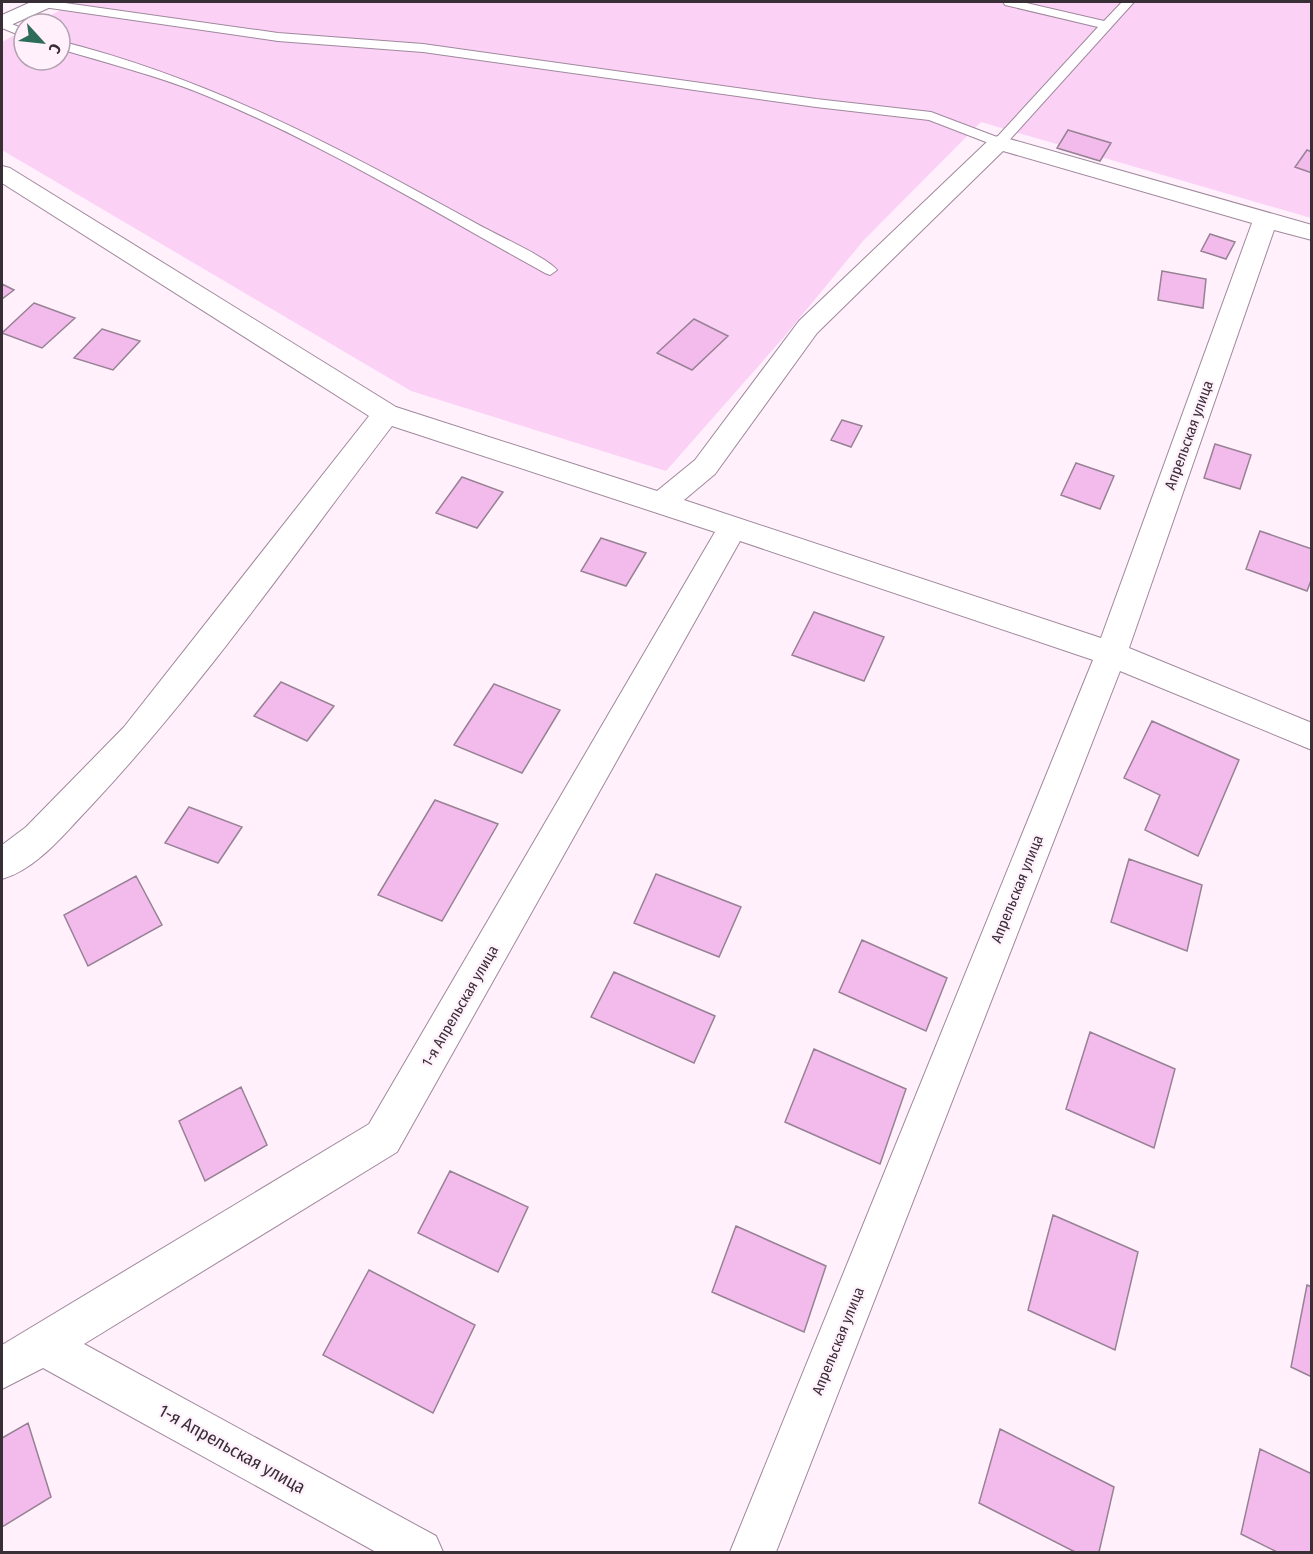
<svg xmlns="http://www.w3.org/2000/svg" width="1313" height="1554" viewBox="0 0 1313 1554" font-family="'Fira Sans Condensed',sans-serif">
<rect width="100%" height="100%" fill="#fff0fc"/>
<!-- green -->
<path fill="#fbd2f6" d="M 75,2 L 1311,2 L 1311,218 L 981,122 L 863,241 L 784,337 L 666,471 L 411,391 L 2,150 L 2,42 L 24,30 L 24,60 L 60,60 L 60,24 L 35,24 Z"/>
<!-- building -->
<path fill="#f3bbec" stroke="#978194" stroke-width="1.5" d="M 1068,130 L 1111,143 L 1100,161 L 1057,148 Z
M 1307,150 L 1312,152 L 1312,173 L 1295,167 Z
M 1210,234 L 1235,242 L 1226,259 L 1201,251 Z
M 1162,271 L 1206,279 L 1203,308 L 1158,300 Z
M 2,284 L 14,290 L 2,299 Z
M 34,303 L 75,318 L 42,348 L 2,333 Z
M 694,319 L 728,336 L 692,370 L 657,353 Z
M 102,329 L 140,341 L 113,370 L 74,358 Z
M 842,420 L 862,426 L 851,447 L 831,440 Z
M 1215,444 L 1251,455 L 1240,489 L 1204,478 Z
M 1076,463 L 1114,476 L 1100,509 L 1061,495 Z
M 462,477 L 503,492 L 477,528 L 436,513 Z
M 1260,531 L 1312,549 L 1312,578 L 1307,591 L 1246,569 Z
M 601,538 L 646,553 L 626,586 L 581,571 Z
M 814,612 L 884,637 L 864,681 L 792,655 Z
M 281,682 L 334,706 L 307,741 L 254,716 Z
M 494,684 L 560,710 L 522,773 L 454,745 Z
M 1152,721 L 1239,760 L 1198,856 L 1145,830 L 1160,795 L 1124,778 Z
M 435,800 L 498,824 L 442,921 L 378,895 Z
M 189,807 L 242,827 L 218,863 L 165,843 Z
M 1129,859 L 1202,885 L 1187,951 L 1111,922 Z
M 656,874 L 741,907 L 719,957 L 634,923 Z
M 136,876 L 162,925 L 88,966 L 64,915 Z
M 862,940 L 947,978 L 926,1031 L 839,992 Z
M 614,972 L 715,1016 L 694,1063 L 591,1017 Z
M 1090,1032 L 1175,1069 L 1154,1148 L 1066,1109 Z
M 814,1049 L 906,1089 L 880,1164 L 785,1122 Z
M 241,1087 L 267,1145 L 205,1181 L 179,1121 Z
M 450,1171 L 528,1207 L 498,1272 L 418,1233 Z
M 1053,1215 L 1138,1252 L 1115,1350 L 1028,1310 Z
M 736,1226 L 826,1266 L 804,1332 L 712,1292 Z
M 369,1270 L 475,1325 L 433,1413 L 323,1355 Z
M 1307,1285 L 1312,1287 L 1312,1377 L 1291,1367 Z
M 28,1423 L 51,1497 L 2,1527 L 2,1438 Z
M 1000,1429 L 1114,1487 L 1099,1552 L 1075,1552 L 979,1503 Z
M 1260,1449 L 1312,1474 L 1312,1552 L 1277,1552 L 1241,1534 Z"/>
<g fill="none" stroke-linecap="round" stroke-linejoin="round">
<defs>
<path id="lane" d="M 38,2 L 58,2 L 278,33 L 423,44 L 816,99 L 931,112 L 997,137 L 1098,27 L 1005,5 L 1003,2 L 1022,2 L 1104,21 L 1122,2 L 1134,2 L 1004,146 L 999,147 L 929,120 L 816,107 L 423,52 L 278,41 L 43,7 L 39,6 Z
M 2,20 L 24,29 L 24,37 L 2,28 Z
M 60,41 C 214,80 341,149 479,225 C 495,234 548,258 557,270 L 550,275 L 545,273 C 434,212 325,145 207,96 C 159,76 110,64 60,49 Z"/>
<path id="street" d="M 999,136 L 1312,225 L 1312,240 L 1274,230 L 1129,648 L 1312,723 L 1312,750 L 1120,671 L 776,1552 L 730,1552 L 1093,660 L 740,541 L 397,1152 L 84,1344 L 436,1536 L 443,1552 L 376,1552 L 43,1368 L 2,1389 L 2,1345 L 369,1124 L 715,532 L 392,426 C 293,555 200,690 89,808 C 64,834 37,869 2,879 L 2,845 L 26,827 L 124,727 L 369,416 L 2,183 L 2,166 L 10,168 L 396,407 L 657,491 L 695,460 L 799,321 L 991,138 ZM 1003,151 L 1252,223 L 1101,638 L 684,500 L 715,474 L 817,333 Z"/>
<path id="secondary" d="M 31,2 L 56,2 L 53,6 L 2,29 L 2,15 Z"/>
</defs>
<!-- lane casing -->
<use href="#lane" stroke="#9f889c" stroke-width="2"/>
<!-- street casing -->
<use href="#street" stroke="#9f889c" stroke-width="2"/>
<!-- secondary casing -->
<use href="#secondary" stroke="#9f889c" stroke-width="2"/>
<!-- lane -->
<use href="#lane" fill="#fff" fill-rule="evenodd"/>
<!-- street -->
<use href="#street" fill="#fff" fill-rule="evenodd"/>
<!-- secondary -->
<use href="#secondary" fill="#fff" fill-rule="evenodd"/>
</g>
<g text-anchor="middle" stroke-width="4.5" stroke-linejoin="round" paint-order="stroke">
<!-- street labels -->
<g font-size="15" fill="#372e36" stroke="#fff0fc">
<text transform="translate(1189 435) rotate(-70)" y="5">Апрельская улица</text>
<text transform="translate(1017 889) rotate(-68)" y="5">Апрельская улица</text>
<text transform="translate(460 1006) rotate(-60)" y="5">1-я Апрельская улица</text>
<text transform="translate(838 1341) rotate(-68)" y="5">Апрельская улица</text>
</g>
<!-- near-street labels -->
<g font-size="18" fill="#372e36" stroke="#fff0fc">
<text transform="translate(232 1449) rotate(29)" y="6">1-я Апрельская улица</text>
</g>
</g>
<!-- border -->
<rect width="1313" height="1554" fill="none" stroke="#372e36" stroke-width="6"/>
<!-- north arrow -->
<g transform="translate(42 42) rotate(117)"><circle r="28" fill="#fff0fc" stroke="#afa2ad" stroke-width="1.5"/>
<path d="M0-4.5L10 22L0 15L-10 22Z" fill="#2d6c59"/>
<text y="-9" font-size="16" font-weight="bold" text-anchor="middle" fill="#372e36">С</text>
</g>
</svg>
